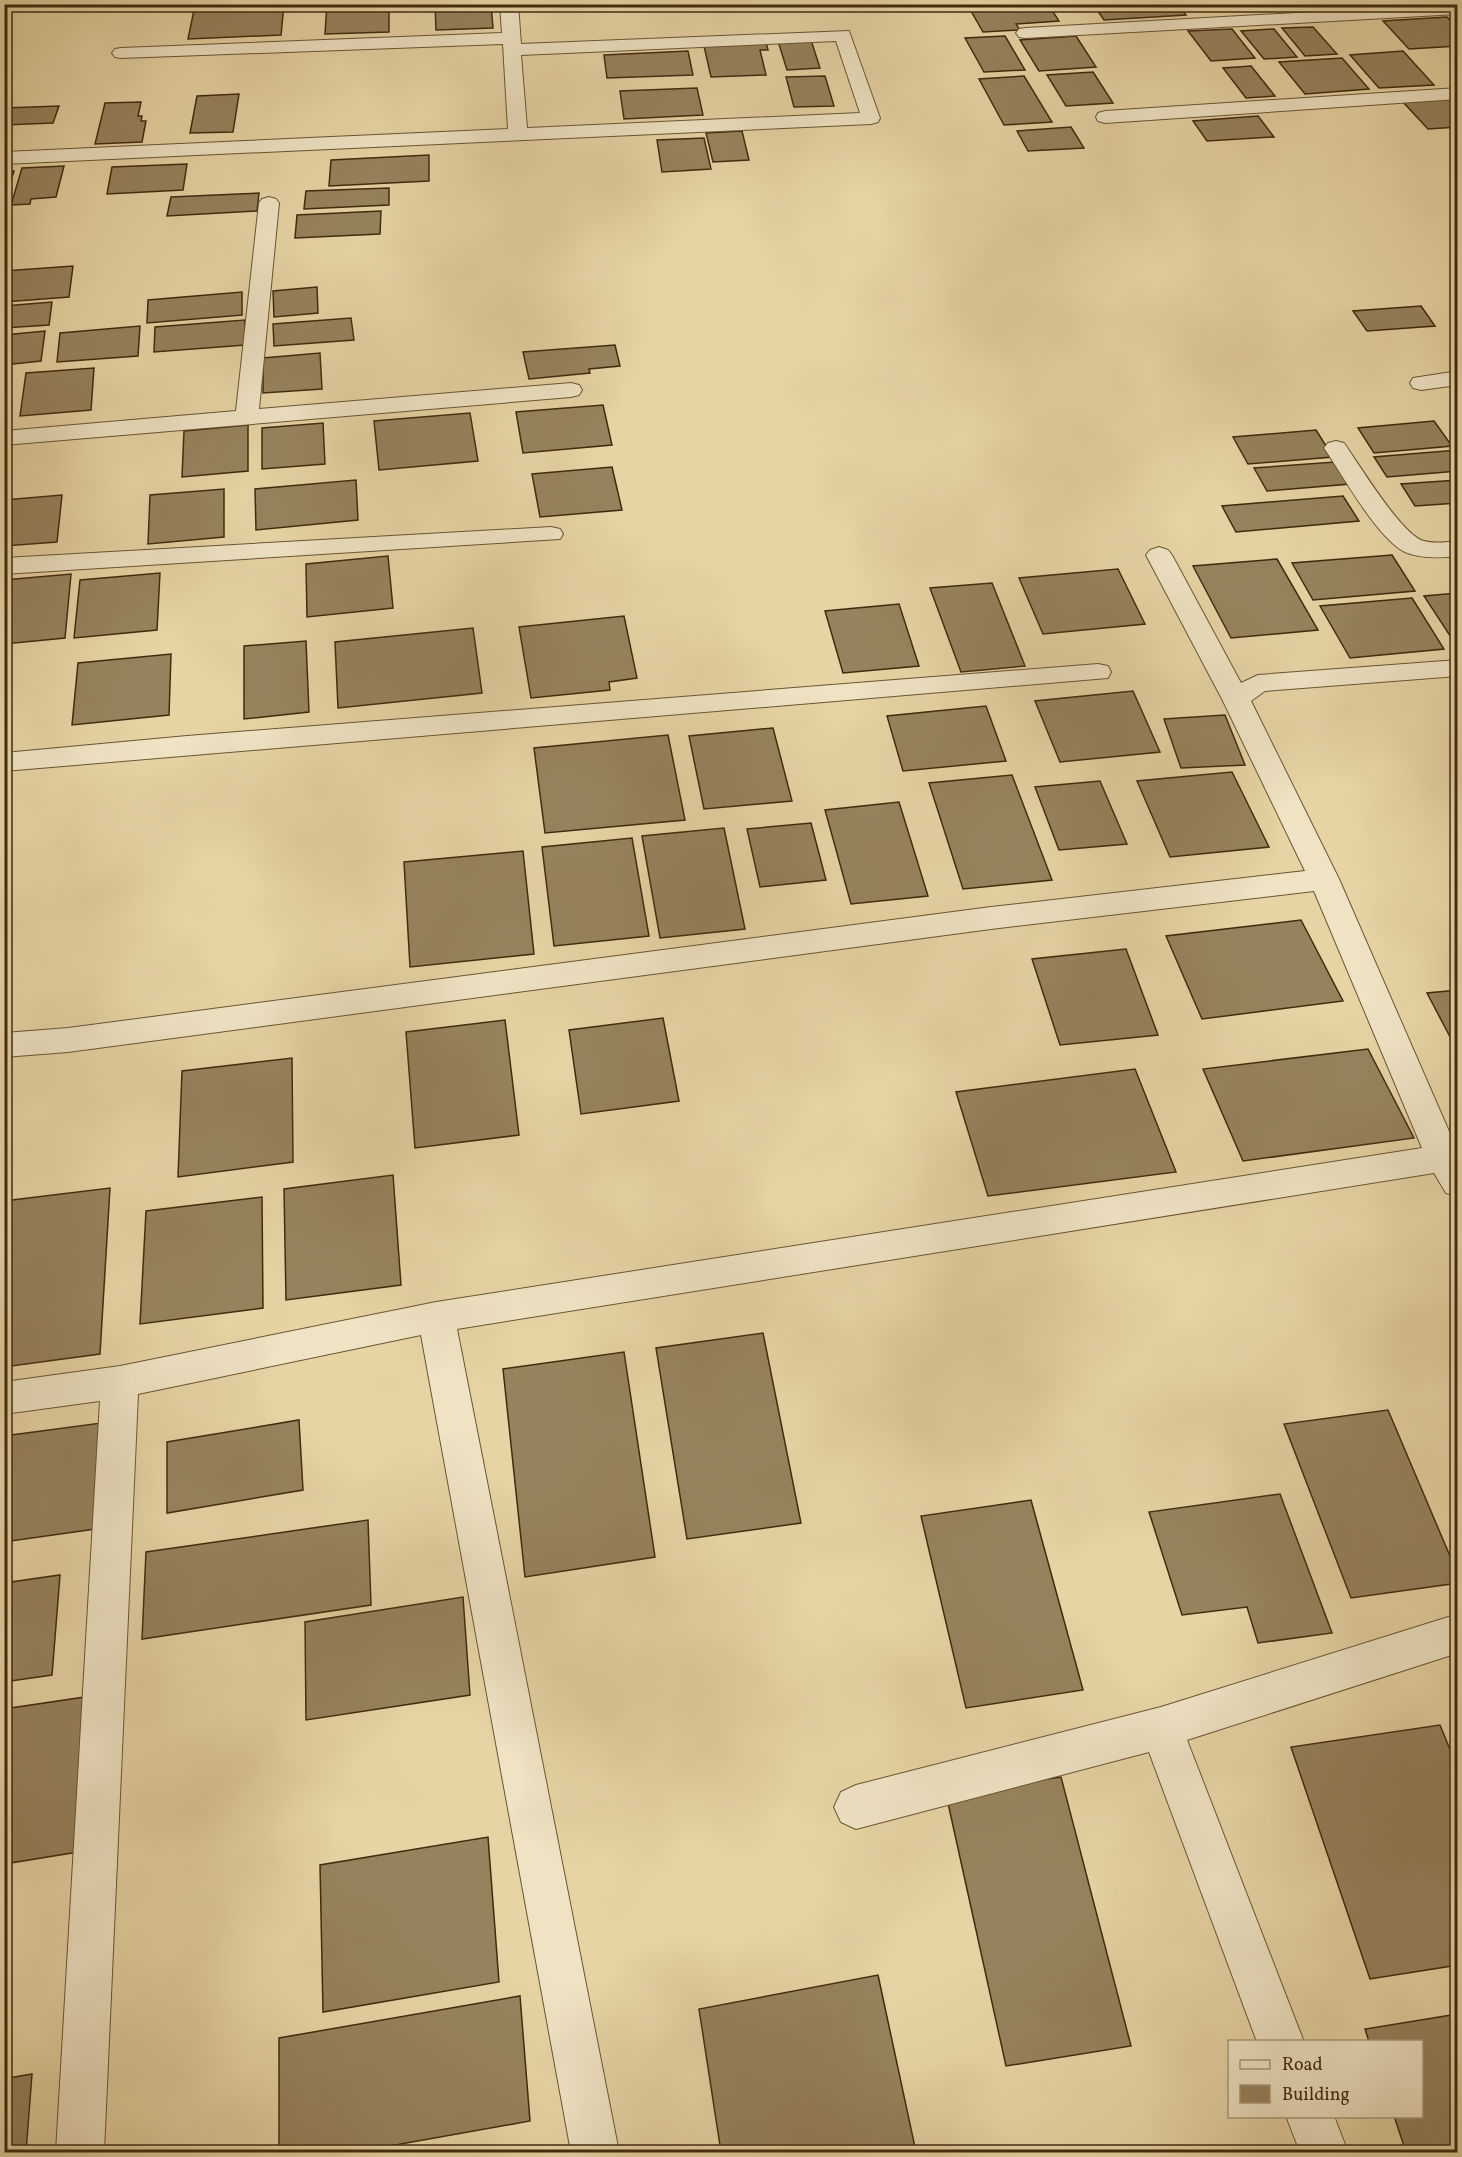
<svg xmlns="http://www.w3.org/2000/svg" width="1462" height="2157" viewBox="0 0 1462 2157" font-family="Vollkorn,serif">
<rect width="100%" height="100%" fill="#e6d4a5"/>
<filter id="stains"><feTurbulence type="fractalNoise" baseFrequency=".00333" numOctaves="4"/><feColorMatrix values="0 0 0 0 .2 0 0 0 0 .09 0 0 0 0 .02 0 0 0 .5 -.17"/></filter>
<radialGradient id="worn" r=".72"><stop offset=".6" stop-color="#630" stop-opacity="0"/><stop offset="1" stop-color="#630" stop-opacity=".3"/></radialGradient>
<!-- building -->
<path fill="#96835d" stroke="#402b0f" stroke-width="1.5" d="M 284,4 L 281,35 L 188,39 L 195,5 Z
M 327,4 L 389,4 L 389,32 L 325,34 Z
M 435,4 L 491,4 L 493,28 L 436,30 Z
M 967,4 L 1048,4 L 1059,21 L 1016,24 L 1020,30 L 983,32 Z
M 1093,4 L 1178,4 L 1186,15 L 1104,20 Z
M 1447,17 L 1458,28 L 1458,46 L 1409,49 L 1383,21 Z
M 1313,27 L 1337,54 L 1305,56 L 1282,28 Z
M 1232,29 L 1255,58 L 1211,61 L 1188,31 Z
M 1274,29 L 1297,57 L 1264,59 L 1241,31 Z
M 1005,36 L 1025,70 L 984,72 L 965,38 Z
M 1076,36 L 1096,67 L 1039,71 L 1020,40 Z
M 811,40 L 820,68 L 787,70 L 778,41 Z
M 766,43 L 768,50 L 760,50 L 766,75 L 711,77 L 704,46 Z
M 688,51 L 693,75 L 607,78 L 604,55 Z
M 1403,51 L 1434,85 L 1379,88 L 1350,55 Z
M 1342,58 L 1369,89 L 1305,94 L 1279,62 Z
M 1251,66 L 1275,96 L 1246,98 L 1223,68 Z
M 1093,72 L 1113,103 L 1066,106 L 1047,75 Z
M 825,76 L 834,106 L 794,107 L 786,77 Z
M 1024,76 L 1052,122 L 1004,125 L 979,79 Z
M 697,88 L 703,115 L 624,119 L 620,91 Z
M 239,94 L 233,132 L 190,133 L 197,96 Z
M 1453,98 L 1458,103 L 1458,127 L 1428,129 L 1403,102 Z
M 141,102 L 138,116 L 142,116 L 141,121 L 146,121 L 142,142 L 95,144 L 105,103 Z
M 59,106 L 53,123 L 4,125 L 4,108 Z
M 1258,116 L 1274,137 L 1207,141 L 1193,121 Z
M 1071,127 L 1084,148 L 1028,151 L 1017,131 Z
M 742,131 L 749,160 L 713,162 L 706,133 Z
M 704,138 L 711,169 L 662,172 L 657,140 Z
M 429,155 L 429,181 L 329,186 L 331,160 Z
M 187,164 L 183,190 L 107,194 L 112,167 Z
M 64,166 L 56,197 L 31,199 L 30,204 L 11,205 L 22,168 Z
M 14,171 L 4,203 L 4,172 Z
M 389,188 L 389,205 L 304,209 L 306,191 Z
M 259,193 L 257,211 L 167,216 L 171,197 Z
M 381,211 L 380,234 L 295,238 L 297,215 Z
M 73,266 L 69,297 L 4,302 L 4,271 Z
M 317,287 L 318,313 L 274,317 L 273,291 Z
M 242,292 L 242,315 L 147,323 L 148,300 Z
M 52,302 L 49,325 L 4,328 L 4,306 Z
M 1421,306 L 1435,326 L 1367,331 L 1353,311 Z
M 351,318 L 354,340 L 274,346 L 273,324 Z
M 245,320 L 245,345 L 154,352 L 155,327 Z
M 140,326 L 138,356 L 57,362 L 60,333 Z
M 45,331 L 41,361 L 4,365 L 4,335 Z
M 615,345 L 620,366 L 589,369 L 590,373 L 529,379 L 523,352 Z
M 320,353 L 322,389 L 263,393 L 263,358 Z
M 94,368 L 91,410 L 20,416 L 26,373 Z
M 603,405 L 612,445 L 523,453 L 516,412 Z
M 470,413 L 478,461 L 379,470 L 374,421 Z
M 1434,421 L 1452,446 L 1374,453 L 1358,428 Z
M 323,423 L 325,464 L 262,469 L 262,428 Z
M 248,425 L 248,471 L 182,477 L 184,431 Z
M 1316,430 L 1333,457 L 1248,464 L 1233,437 Z
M 1458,450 L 1458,471 L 1387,477 L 1374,457 Z
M 1335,462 L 1350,484 L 1267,491 L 1254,468 Z
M 612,467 L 622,510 L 540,517 L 532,474 Z
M 356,480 L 358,520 L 256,530 L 255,489 Z
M 1458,480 L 1458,503 L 1415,506 L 1401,484 Z
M 224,489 L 224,537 L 148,544 L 150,495 Z
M 62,495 L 57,542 L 4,546 L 4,500 Z
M 1343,496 L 1359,521 L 1236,532 L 1222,506 Z
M 1392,555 L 1415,591 L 1313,600 L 1292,563 Z
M 388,556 L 393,608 L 307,617 L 306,564 Z
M 1277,559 L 1318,630 L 1231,638 L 1193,566 Z
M 1118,569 L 1145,624 L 1043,634 L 1019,578 Z
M 160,573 L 157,630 L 74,638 L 80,580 Z
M 71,574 L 65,638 L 4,644 L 4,580 Z
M 992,583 L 1025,666 L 961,672 L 930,588 Z
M 1458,593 L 1458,648 L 1424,596 Z
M 1412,598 L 1444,649 L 1350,658 L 1320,606 Z
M 899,604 L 919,666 L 843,673 L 825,611 Z
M 624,616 L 637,678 L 609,682 L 610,690 L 531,698 L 519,627 Z
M 473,628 L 482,693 L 338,708 L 335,642 Z
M 306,641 L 309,712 L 244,719 L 244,646 Z
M 171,654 L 169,715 L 72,725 L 78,663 Z
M 1133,691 L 1160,752 L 1060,762 L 1035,701 Z
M 986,706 L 1006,761 L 903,771 L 887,716 Z
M 1225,715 L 1245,765 L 1181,768 L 1164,719 Z
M 773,728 L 792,801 L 704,809 L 689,736 Z
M 668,735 L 685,820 L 545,833 L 534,748 Z
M 1232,772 L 1269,847 L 1170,857 L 1137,781 Z
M 1012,775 L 1052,880 L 963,889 L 929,783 Z
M 1100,781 L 1127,844 L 1059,850 L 1035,787 Z
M 899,802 L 928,896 L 851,904 L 825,810 Z
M 811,823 L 826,880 L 760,887 L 747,829 Z
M 724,828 L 745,929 L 660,938 L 642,836 Z
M 632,838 L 649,936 L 554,946 L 542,847 Z
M 523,851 L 534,954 L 410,967 L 404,862 Z
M 1301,920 L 1343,1001 L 1202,1019 L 1166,936 Z
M 1126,949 L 1158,1035 L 1060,1045 L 1032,959 Z
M 1458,990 L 1458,1052 L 1427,993 Z
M 663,1018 L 679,1101 L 581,1114 L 569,1030 Z
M 505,1020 L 519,1135 L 415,1148 L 406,1032 Z
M 1368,1049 L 1414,1138 L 1243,1161 L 1203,1069 Z
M 292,1058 L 293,1162 L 178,1177 L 182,1071 Z
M 1135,1069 L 1176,1172 L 988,1196 L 956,1092 Z
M 393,1175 L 401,1285 L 286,1300 L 284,1189 Z
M 110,1188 L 100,1354 L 4,1367 L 4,1201 Z
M 262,1197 L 263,1308 L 140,1324 L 146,1211 Z
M 763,1333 L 801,1523 L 687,1539 L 656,1348 Z
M 624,1352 L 655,1557 L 525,1577 L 503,1369 Z
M 1388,1410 L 1458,1575 L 1458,1583 L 1351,1598 L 1284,1424 Z
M 299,1420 L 303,1490 L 167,1513 L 167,1442 Z
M 101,1423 L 95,1529 L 4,1542 L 4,1436 Z
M 1280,1494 L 1332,1633 L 1258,1643 L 1247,1607 L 1182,1615 L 1149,1512 Z
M 1031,1500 L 1083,1690 L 966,1708 L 921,1516 Z
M 368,1520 L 371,1605 L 142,1639 L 146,1552 Z
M 60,1575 L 52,1675 L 4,1682 L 4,1583 Z
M 463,1597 L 470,1695 L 306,1720 L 305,1622 Z
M 92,1696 L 84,1851 L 4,1864 L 4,1709 Z
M 1440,1725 L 1458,1769 L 1458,1965 L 1370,1979 L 1291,1747 Z
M 1061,1777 L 1131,2046 L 1006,2066 L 946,1794 Z
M 488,1837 L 499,1982 L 323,2012 L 320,1865 Z
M 878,1975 L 916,2152 L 721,2152 L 699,2009 Z
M 520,1996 L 530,2121 L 356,2152 L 279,2152 L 279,2038 Z
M 1458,2014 L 1458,2152 L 1406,2152 L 1394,2116 L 1422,2116 L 1422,2042 L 1369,2042 L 1365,2029 Z
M 32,2074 L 26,2152 L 4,2152 L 4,2079 Z"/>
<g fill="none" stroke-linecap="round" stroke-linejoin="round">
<defs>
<path id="street" d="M 500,4 L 518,4 L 521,44 L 849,31 L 880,118 L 878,122 L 871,124 L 4,164 L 4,152 L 508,129 L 503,44 L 121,58 L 115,57 L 112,53 L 115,49 L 121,48 L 502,33 ZM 836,41 L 860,113 L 527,128 L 521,55 Z
M 1458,4 L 1458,14 L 1025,38 L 1019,37 L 1016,33 L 1019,29 L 1025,28 Z
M 1458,88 L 1458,99 L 1105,123 L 1098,121 L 1096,117 L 1098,113 L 1105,111 Z
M 269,197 L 276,199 L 279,203 L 259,409 L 571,383 L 579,385 L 582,390 L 579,395 L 571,397 L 4,445 L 4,431 L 236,411 L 259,203 L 262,199 Z
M 1458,371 L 1458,385 L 1421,390 L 1413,388 L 1410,383 L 1413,378 Z
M 1336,441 L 1344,443 C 1359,464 1402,536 1424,541 C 1435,544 1447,542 1458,541 L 1458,556 C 1440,558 1419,559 1403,551 C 1376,536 1342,474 1324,448 L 1328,443 Z
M 551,527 L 560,529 L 563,534 L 560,539 L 4,574 L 4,558 Z
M 1159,547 L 1168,550 L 1172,555 L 1241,683 L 1258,675 L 1458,660 L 1458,676 L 1265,691 L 1251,701 L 1339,879 L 1458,1152 L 1458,1196 L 1446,1193 L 1434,1173 L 457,1329 L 619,2152 L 571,2152 L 421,1335 L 138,1394 L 104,2152 L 56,2152 L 100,1401 L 4,1414 L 4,1382 L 120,1366 L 436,1302 L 1422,1148 L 1314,891 L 991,929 L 68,1052 L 4,1057 L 4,1033 L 68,1028 L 991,907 L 1305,871 L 1222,699 L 1146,555 L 1150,550 Z
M 1098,664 L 1108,666 L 1111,672 L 1108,678 L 4,771 L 4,753 L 187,736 Z
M 1458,1614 L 1458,1653 L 1187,1740 L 1304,2042 L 1257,2042 L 1149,1752 L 856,1829 L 841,1822 L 834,1807 L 841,1792 L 856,1785 L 1161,1707 Z
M 1286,2116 L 1334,2116 L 1348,2152 L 1300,2152 Z"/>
</defs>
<!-- street casing -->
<use href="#street" stroke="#6a5534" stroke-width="2"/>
<!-- street -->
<use href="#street" fill="#efe3c4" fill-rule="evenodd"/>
</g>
<!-- margin -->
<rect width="1462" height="2157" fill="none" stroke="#e6d4a5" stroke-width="24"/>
<rect x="6" y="6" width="1450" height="2145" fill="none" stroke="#402b0f" stroke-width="3"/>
<rect x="12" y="12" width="1438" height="2133" fill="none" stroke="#402b0f" stroke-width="1.5"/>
<!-- legend -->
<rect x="1228" y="2040" width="195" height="78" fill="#efe3c4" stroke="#a9997c" stroke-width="1.5"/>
<rect x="1240" y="2060" width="30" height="9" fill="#efe3c4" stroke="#a9997c" stroke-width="1.5"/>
<text x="1282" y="2070" font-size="18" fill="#402b0f">Road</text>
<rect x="1240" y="2085" width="30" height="18" fill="#96835d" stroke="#a9997c" stroke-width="1.5"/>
<text x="1282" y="2100" font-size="18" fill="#402b0f">Building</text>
<rect width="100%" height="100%" filter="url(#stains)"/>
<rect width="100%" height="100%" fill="url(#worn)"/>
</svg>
